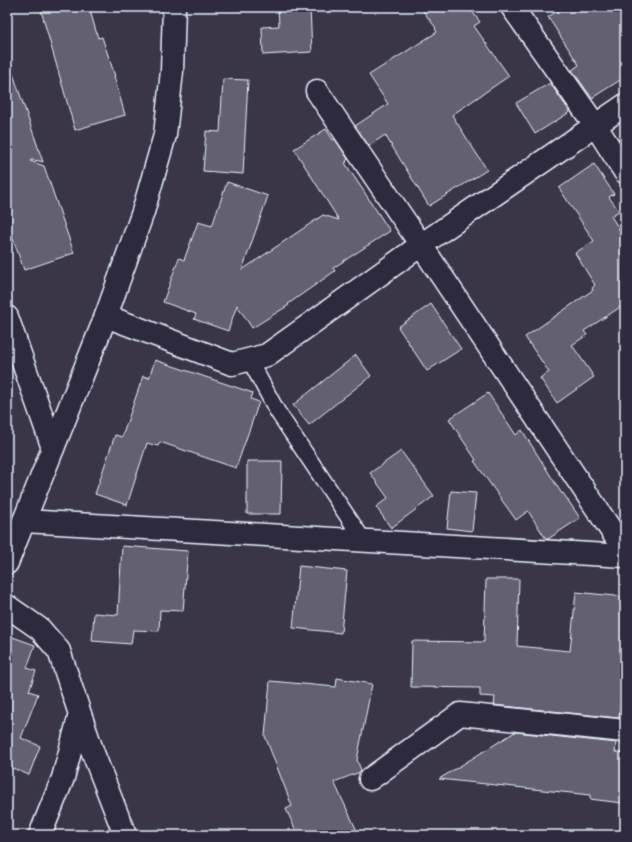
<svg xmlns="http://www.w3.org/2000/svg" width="632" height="842" viewBox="0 0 632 842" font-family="'Balsamiq Sans',sans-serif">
<rect width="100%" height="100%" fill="#3a3648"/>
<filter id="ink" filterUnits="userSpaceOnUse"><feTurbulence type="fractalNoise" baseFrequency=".025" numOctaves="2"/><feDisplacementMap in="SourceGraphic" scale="8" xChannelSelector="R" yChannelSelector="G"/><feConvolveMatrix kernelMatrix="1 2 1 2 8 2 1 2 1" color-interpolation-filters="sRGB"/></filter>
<g filter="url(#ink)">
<!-- building -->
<path fill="#636171" stroke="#e8f1f8" d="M 40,7 L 89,7 L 98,38 L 102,37 L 115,76 L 114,76 L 125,115 L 75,130 Z
M 278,7 L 310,7 L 312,52 L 263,55 L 262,27 L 279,26 Z
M 420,7 L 469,7 L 480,22 L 474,26 L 509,76 L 452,115 L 487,170 L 429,206 L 385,135 L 369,146 L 355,126 L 388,104 L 369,75 L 437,32 L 435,29 L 436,28 Z
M 564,7 L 625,7 L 625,77 L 592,98 L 572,70 L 579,65 L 548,17 Z
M 11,68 L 43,162 L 40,161 L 31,160 L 30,161 L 44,166 L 74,253 L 24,270 L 7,222 L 7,69 Z
M 223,79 L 248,80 L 243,174 L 203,171 L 206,131 L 220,132 Z
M 550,83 L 570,112 L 535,134 L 516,103 Z
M 326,129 L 333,140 L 335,139 L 348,159 L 346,161 L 347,162 L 345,163 L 390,231 L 333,268 L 335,271 L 288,304 L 289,305 L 252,328 L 237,305 L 228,331 L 194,319 L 196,314 L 163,302 L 179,258 L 184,260 L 198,222 L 212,226 L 227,182 L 268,196 L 242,270 L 323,215 L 339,220 L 294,149 Z
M 594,164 L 614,194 L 609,197 L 619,211 L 611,216 L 625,239 L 625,304 L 584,331 L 587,335 L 572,345 L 594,377 L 557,403 L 540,378 L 549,372 L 525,337 L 593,290 L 592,288 L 595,285 L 575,253 L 594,241 L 559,188 Z
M 431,304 L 461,349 L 427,371 L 398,327 Z
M 356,355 L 371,376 L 309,425 L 293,405 Z
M 155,360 L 253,393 L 251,399 L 259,402 L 236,468 L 160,442 L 158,446 L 147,443 L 127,505 L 95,494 L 115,435 L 122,437 L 143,376 L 149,378 Z
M 488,393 L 516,435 L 522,430 L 562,494 L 563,493 L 580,518 L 548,539 L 546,539 L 528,511 L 516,520 L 474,461 L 476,460 L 449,419 Z
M 401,451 L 434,496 L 391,528 L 376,507 L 388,498 L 370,473 Z
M 247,461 L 282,461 L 281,514 L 247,514 Z
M 451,491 L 476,493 L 472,531 L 447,528 Z
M 122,546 L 188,551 L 183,611 L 160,610 L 159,631 L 133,630 L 131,644 L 92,641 L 94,613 L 118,615 Z
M 299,566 L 347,571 L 341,633 L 293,628 Z
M 486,579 L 519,579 L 517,646 L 570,651 L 576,592 L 625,597 L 625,621 L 621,664 L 624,664 L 619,718 L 494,705 L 495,697 L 480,696 L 480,688 L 411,687 L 412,641 L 484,642 Z
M 7,635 L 35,645 L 27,668 L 36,671 L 29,691 L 38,694 L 21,738 L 40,746 L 29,775 L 10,767 L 9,769 L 7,769 Z
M 337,678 L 372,684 L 357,760 L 361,770 L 360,772 L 334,782 L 359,835 L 298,835 L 286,809 L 292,806 L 265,736 L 270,681 L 336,687 Z
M 515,732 L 616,743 L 615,752 L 625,753 L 625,772 L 622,803 L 590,799 L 590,795 L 439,779 Z"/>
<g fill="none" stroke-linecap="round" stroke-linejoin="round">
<defs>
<path id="lane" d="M 249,359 L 277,411 L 364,541"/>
<path id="street" d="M 512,7 L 595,125 L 625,172
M 317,91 L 421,245 L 625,551
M 106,316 L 232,364 L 267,355 L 421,245 L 625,105
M 7,317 L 53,448
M 24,521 L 625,556
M 7,606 L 40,629 L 59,651 L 93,753 L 125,835
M 370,779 L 460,714 L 625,731
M 40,835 L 63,778 L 80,714"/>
<path id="secondary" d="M 7,563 L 106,316 L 143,212 L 165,135 L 172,71 L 174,7"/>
</defs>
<!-- lane casing -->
<use href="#lane" stroke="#e8f1f8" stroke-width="18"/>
<!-- street casing -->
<use href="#street" stroke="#e8f1f8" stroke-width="25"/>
<!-- secondary casing -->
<use href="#secondary" stroke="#e8f1f8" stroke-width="25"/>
<!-- lane -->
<use href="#lane" stroke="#2f2a3d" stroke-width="15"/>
<!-- street -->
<use href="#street" stroke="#2f2a3d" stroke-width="22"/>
<!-- secondary -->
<use href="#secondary" stroke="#2f2a3d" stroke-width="22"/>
</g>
</g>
<!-- margin -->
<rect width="632" height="842" fill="none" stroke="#2f2a3d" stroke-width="24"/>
<rect x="12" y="12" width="608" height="818" fill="none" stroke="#e8f1f8" stroke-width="1.5" filter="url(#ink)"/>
</svg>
